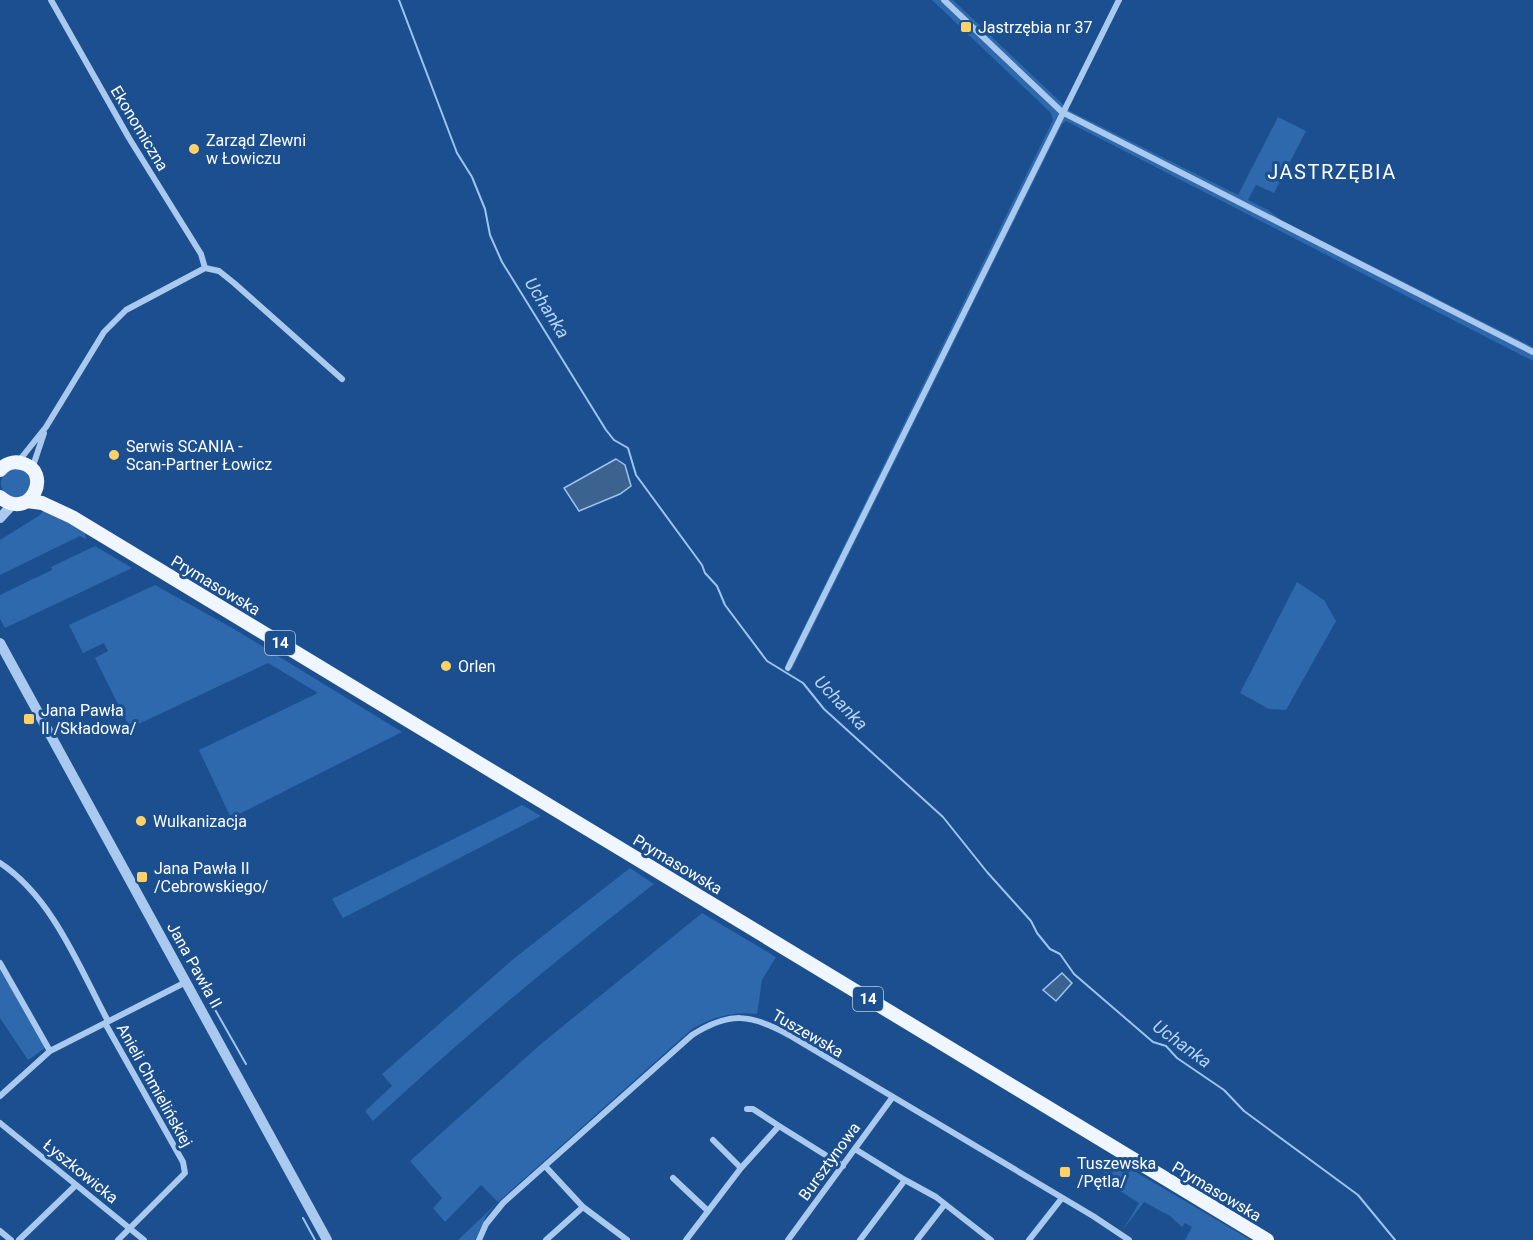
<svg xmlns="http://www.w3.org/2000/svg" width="1533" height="1240" viewBox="0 0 1533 1240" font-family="Roboto,sans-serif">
<rect width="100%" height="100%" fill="#1b4f8f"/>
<!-- green -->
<path fill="#2e69ad" d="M 932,0 L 953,0 L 1070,111 L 1268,210 L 1281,220 L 1533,347 L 1533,361 L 1066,121 L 1062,124 L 792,669 L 786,664 L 1053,120 L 1051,113 Z
M 1278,117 L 1306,131 L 1274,193 L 1256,185 L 1248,200 L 1238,195 Z
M1 483a15 15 0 1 1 30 0a15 15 0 1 1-30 0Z
M 45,509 L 85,533 L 86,539 L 80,536 L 0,575 L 0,540 L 40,515 Z
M 95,546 L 132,568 L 5,628 L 0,619 L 0,595 L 52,570 L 51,567 Z
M 1297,582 L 1324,600 L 1336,621 L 1286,710 L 1269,709 L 1240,693 Z
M 155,585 L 234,629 L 402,732 L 231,818 L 199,750 L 318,693 L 268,663 L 130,728 L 95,658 L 108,651 L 104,643 L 83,653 L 69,625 Z
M 522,805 L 541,816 L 343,918 L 332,899 Z
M 630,868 L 654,884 C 557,959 463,1037 373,1121 L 365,1111 L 392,1086 L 382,1074 L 517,956 Z
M 702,913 L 776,957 L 762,980 L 757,1014 C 733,1011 713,1017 692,1029 L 498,1202 L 486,1216 L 475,1240 L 458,1240 L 498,1202 L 481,1185 L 445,1222 L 433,1208 L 442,1198 L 410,1161 L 541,1044 Z
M 0,968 L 48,1046 L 28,1060 L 0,1018 Z
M 1112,1158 L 1234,1230 L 1250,1240 L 1185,1240 L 1192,1227 L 1185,1223 L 1182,1227 L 1170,1216 L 1144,1202 L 1123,1230 L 1139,1203 L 1101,1179 Z"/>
<!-- water -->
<path fill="#3c6290" stroke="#9cc4f0" stroke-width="1.5" d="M 616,459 L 625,465 L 631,486 L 620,494 L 579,511 L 564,488 Z
M 1062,973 L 1072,983 L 1056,1001 L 1043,990 Z"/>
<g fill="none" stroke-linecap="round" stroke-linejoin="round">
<!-- stream -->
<path stroke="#9cc4f0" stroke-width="2" d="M 399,0 L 457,153 L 472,177 L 485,209 L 490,235 L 502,262 L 606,430 L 614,440 L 628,448 L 636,475 L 702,565 L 705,573 L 717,586 L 725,605 L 767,661 L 803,683 L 824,709 L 943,817 L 987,872 L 1031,921 L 1037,933 L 1050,949 L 1060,954 L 1074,974 L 1153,1042 L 1166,1046 L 1177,1058 L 1224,1090 L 1244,1111 L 1358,1195 L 1395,1240
M 213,1006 L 246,1064
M 303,1218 L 315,1240"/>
<!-- minor -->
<path stroke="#a9c9ee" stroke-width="6" d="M 51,0 L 129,138 L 201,254 L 205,268
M 944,0 L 1062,112 L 1533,352
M 18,462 L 46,427 L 104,332 L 126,310 L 205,268 L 219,271 L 234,283 L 342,379
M 32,469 L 44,433
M 788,668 L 1119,0
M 0,863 C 53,898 79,967 108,1021
M 0,963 L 50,1051
M 105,1023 L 183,1162 L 185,1173 L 118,1240
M 0,1096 L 50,1051 L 186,982
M 747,1109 L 753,1109 L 779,1126
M 0,1123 L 144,1240
M 713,1140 L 741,1168
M 855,1149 L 905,1180
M 545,1166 L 583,1207 L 627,1240
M 673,1178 L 708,1211
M 0,1231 L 11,1240
M 19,1240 L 76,1185
M 479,1240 L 486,1224 L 503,1203 L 692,1035 C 730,1011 751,1014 789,1035 L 1093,1216 L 1129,1240
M 546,1240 L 583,1207
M 686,1240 L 741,1168 L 779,1126 L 843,1166
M 788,1240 L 892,1098
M 860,1240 L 905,1180 L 936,1197 L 991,1240
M 917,1240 L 945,1204
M 1029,1240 L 1062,1198"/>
<!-- tertiary -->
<path stroke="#a9c9ee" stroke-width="10" d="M 0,518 L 13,504
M 0,643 L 327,1240"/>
<!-- primary -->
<path stroke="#f0f6ff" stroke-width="14" d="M 0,470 C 5,464 13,461 21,463 C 54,470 31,523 0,497
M 27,501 L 42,503 L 72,517 L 1267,1240"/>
</g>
<!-- markers -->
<g fill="#ffd166" stroke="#1b4f8f" stroke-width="2">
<rect x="960" y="21" width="12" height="12" rx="3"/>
<circle cx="194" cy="149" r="6"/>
<circle cx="114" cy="455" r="6"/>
<circle cx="446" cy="666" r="6"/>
<rect x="23" y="713" width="12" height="12" rx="3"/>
<circle cx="141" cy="821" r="6"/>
<rect x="136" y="871" width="12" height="12" rx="3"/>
<rect x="1059" y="1166" width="12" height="12" rx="3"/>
</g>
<g text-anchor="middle" stroke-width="6" stroke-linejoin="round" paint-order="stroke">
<!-- shield labels -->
<g fill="#1b4f8f" stroke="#bbcadd" stroke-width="1.5">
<rect x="265" y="631" width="30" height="24" rx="4.5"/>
<rect x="853" y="987" width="30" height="24" rx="4.5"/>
</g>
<g font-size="15" font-weight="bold" fill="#fff">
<text x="280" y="648">14</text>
<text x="868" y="1004">14</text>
</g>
<!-- poi labels -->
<g font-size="16" fill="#fff" stroke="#1b4f8f" text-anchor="start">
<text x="978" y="33">Jastrzębia nr 37</text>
<text x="206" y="146">Zarząd Zlewni<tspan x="206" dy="18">w Łowiczu</tspan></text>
<text x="126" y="452">Serwis SCANIA -<tspan x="126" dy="18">Scan-Partner Łowicz</tspan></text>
<text x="458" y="672">Orlen</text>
<text x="41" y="716">Jana Pawła<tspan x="41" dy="18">II /Składowa/</tspan></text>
<text x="153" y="827">Wulkanizacja</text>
<text x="154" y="874">Jana Pawła II<tspan x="154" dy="18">/Cebrowskiego/</tspan></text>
<text x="1077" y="1169">Tuszewska<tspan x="1077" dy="18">/Pętla/</tspan></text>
</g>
<!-- street labels -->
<g font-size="16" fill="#fff" stroke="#1b4f8f">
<text transform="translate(140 128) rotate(59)" y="6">Ekonomiczna</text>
<text transform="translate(216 585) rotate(31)" y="6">Prymasowska</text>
<text transform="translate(678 864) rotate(31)" y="6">Prymasowska</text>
<text transform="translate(195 965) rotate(61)" y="6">Jana Pawła II</text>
<text transform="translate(808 1033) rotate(30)" y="6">Tuszewska</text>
<text transform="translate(155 1085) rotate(61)" y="6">Anieli Chmielińskiej</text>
<text transform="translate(829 1161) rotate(-54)" y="6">Bursztynowa</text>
<text transform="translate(81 1171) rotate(39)" y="6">Łyszkowicka</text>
<text transform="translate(1217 1191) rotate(31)" y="6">Prymasowska</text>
</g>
<!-- water labels -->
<g font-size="18" font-style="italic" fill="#b5d3f5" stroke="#1b4f8f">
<text transform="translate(547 308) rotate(58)" y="6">Uchanka</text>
<text transform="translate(841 703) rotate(46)" y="6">Uchanka</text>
<text transform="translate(1182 1044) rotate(36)" y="6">Uchanka</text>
</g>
<!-- quarter labels -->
<g font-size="20" letter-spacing="1.5" fill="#fff" stroke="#1b4f8f">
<text x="1332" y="179">JASTRZĘBIA</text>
</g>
</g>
</svg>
